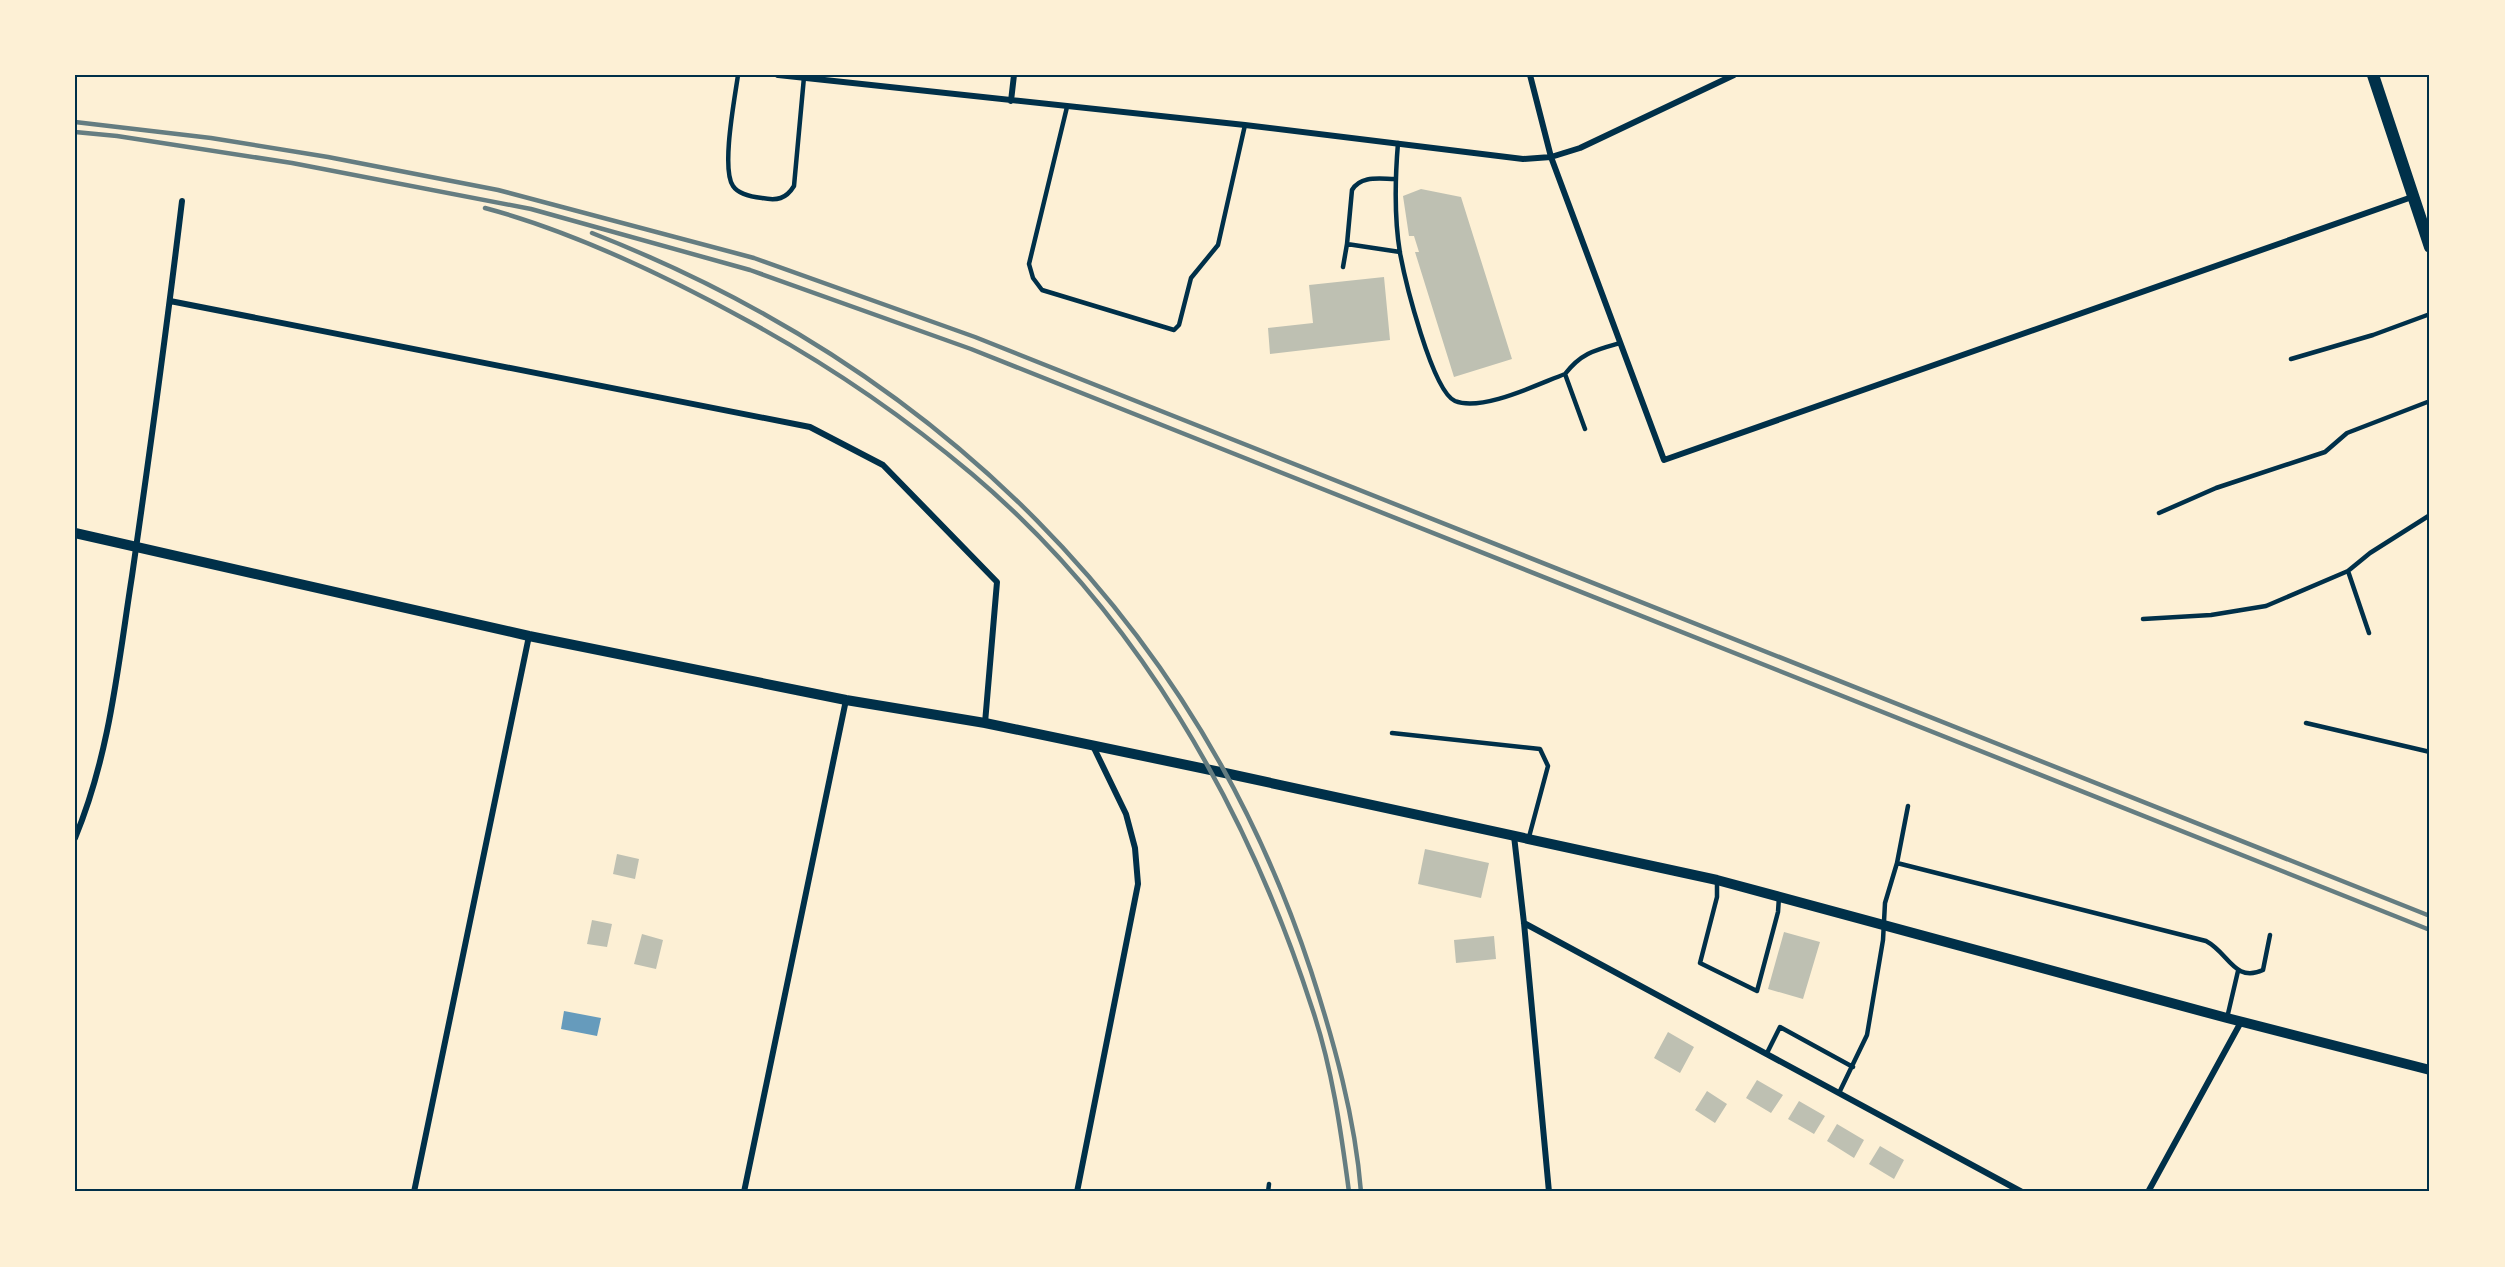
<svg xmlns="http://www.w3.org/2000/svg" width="2505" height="1267" viewBox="0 0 2505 1267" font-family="'Golos Text',sans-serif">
<rect width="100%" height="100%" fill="#fdf0d5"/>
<!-- water -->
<path fill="#669bbc" d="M 564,1011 L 601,1018 L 597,1036 L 561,1029 Z"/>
<!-- building -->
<path fill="#bec0b2" d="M 1421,189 L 1461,197 L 1512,359 L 1454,377 L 1415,252 L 1419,252 L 1414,236 L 1409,236 L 1403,196 Z
M 1384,277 L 1390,340 L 1270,354 L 1268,328 L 1313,323 L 1309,285 Z
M 1425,849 L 1489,863 L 1481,898 L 1418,884 Z
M 617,854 L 639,859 L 635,879 L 613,874 Z
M 592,920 L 612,924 L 607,947 L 587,944 Z
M 1784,932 L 1820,942 L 1803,999 L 1768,989 Z
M 642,934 L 663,940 L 656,969 L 634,964 Z
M 1494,936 L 1496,959 L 1456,963 L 1454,940 Z
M 1668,1032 L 1694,1047 L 1680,1073 L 1654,1058 Z
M 1757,1080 L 1783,1095 L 1771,1113 L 1746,1098 Z
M 1707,1091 L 1727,1104 L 1715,1123 L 1695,1110 Z
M 1799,1101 L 1825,1116 L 1814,1134 L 1788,1119 Z
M 1837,1124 L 1864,1140 L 1854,1158 L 1827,1141 Z
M 1880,1146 L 1904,1160 L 1894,1179 L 1869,1164 Z"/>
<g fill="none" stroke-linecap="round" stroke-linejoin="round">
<!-- service -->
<path stroke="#003049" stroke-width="4.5" d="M 738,75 C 735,97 721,169 733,186 C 739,195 753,197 762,198 C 777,201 786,199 794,186 L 804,77
M 1067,107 L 1029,264 L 1033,278 L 1042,290 L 1174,330 L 1179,325 L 1191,278 L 1218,245 L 1245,125
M 1398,143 C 1395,179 1394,217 1400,253 C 1405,280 1432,391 1455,401 C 1482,412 1538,384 1565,374
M 1395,179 C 1380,179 1361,175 1352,190 L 1347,244 L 1400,252
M 1343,267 L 1347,244
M 2291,359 L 2373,335 L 2430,314
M 1585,429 L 1565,374 C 1581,353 1595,350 1620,343
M 2159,513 L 2216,488 L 2325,452 L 2347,433 L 2430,401
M 2143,619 L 2211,615 L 2266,606 L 2348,571
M 2369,633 L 2348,571 L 2370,553 L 2430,515
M 2306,723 L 2430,752
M 1392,733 L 1540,749 L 1548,766 L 1529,837
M 1897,863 L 2206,941 C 2229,953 2234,983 2263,970 L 2270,935
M 1717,880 L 1717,897 L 1700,963 L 1757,991 L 1778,912 L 1779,897
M 2227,1018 L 2238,971
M 1767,1053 L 1780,1027 L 1853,1067
M 1839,1093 L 1867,1035 L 1883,940 L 1885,903 L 1897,863 L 1908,806
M 1268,1192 L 1269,1184"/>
<!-- minor -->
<path stroke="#003049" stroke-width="6" d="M 778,75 L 1245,125 L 1523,159 L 1551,157 L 1580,148 L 1734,75
M 1530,75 L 1551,157 L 1664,460 L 2412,197
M 1011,101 L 1014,75
M 170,301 L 810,427 L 883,465 L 997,582 L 985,723
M 1514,836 L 1524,923 L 1549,1192
M 75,838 C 110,754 118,665 132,576 C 150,451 167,326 182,201
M 1524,923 L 2022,1192
M 414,1192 L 529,636
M 744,1192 L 846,700
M 1077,1192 L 1138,884 L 1135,848 L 1126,814 L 1093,746
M 2148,1192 L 2241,1022"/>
<!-- tertiary -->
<path stroke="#003049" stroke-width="10" d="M 75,533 L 529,636 L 846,700 L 985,723 L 1225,773 L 1717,880 L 2227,1018 L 2430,1070"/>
<!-- secondary -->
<path stroke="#003049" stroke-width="12" d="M 2373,75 L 2430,247"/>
<!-- rail -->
<path stroke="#657d81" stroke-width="4.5" d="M 75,122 L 211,138 L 328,157 L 498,190 L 754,258 L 975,337 L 2430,916
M 75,132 L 117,136 L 292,163 L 531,209 L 750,270 L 971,349 L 2430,930
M 485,208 C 575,232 666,276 748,321 C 827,364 902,415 972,474 C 1136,613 1246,804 1312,1008 C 1332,1067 1341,1131 1349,1192
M 592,233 C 934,367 1195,618 1311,971 C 1334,1042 1355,1117 1361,1192"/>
</g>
<!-- border -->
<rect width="2505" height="1267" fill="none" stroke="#fdf0d5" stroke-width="153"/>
<rect x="76" y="76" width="2352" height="1114" fill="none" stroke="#003049" stroke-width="2"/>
</svg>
